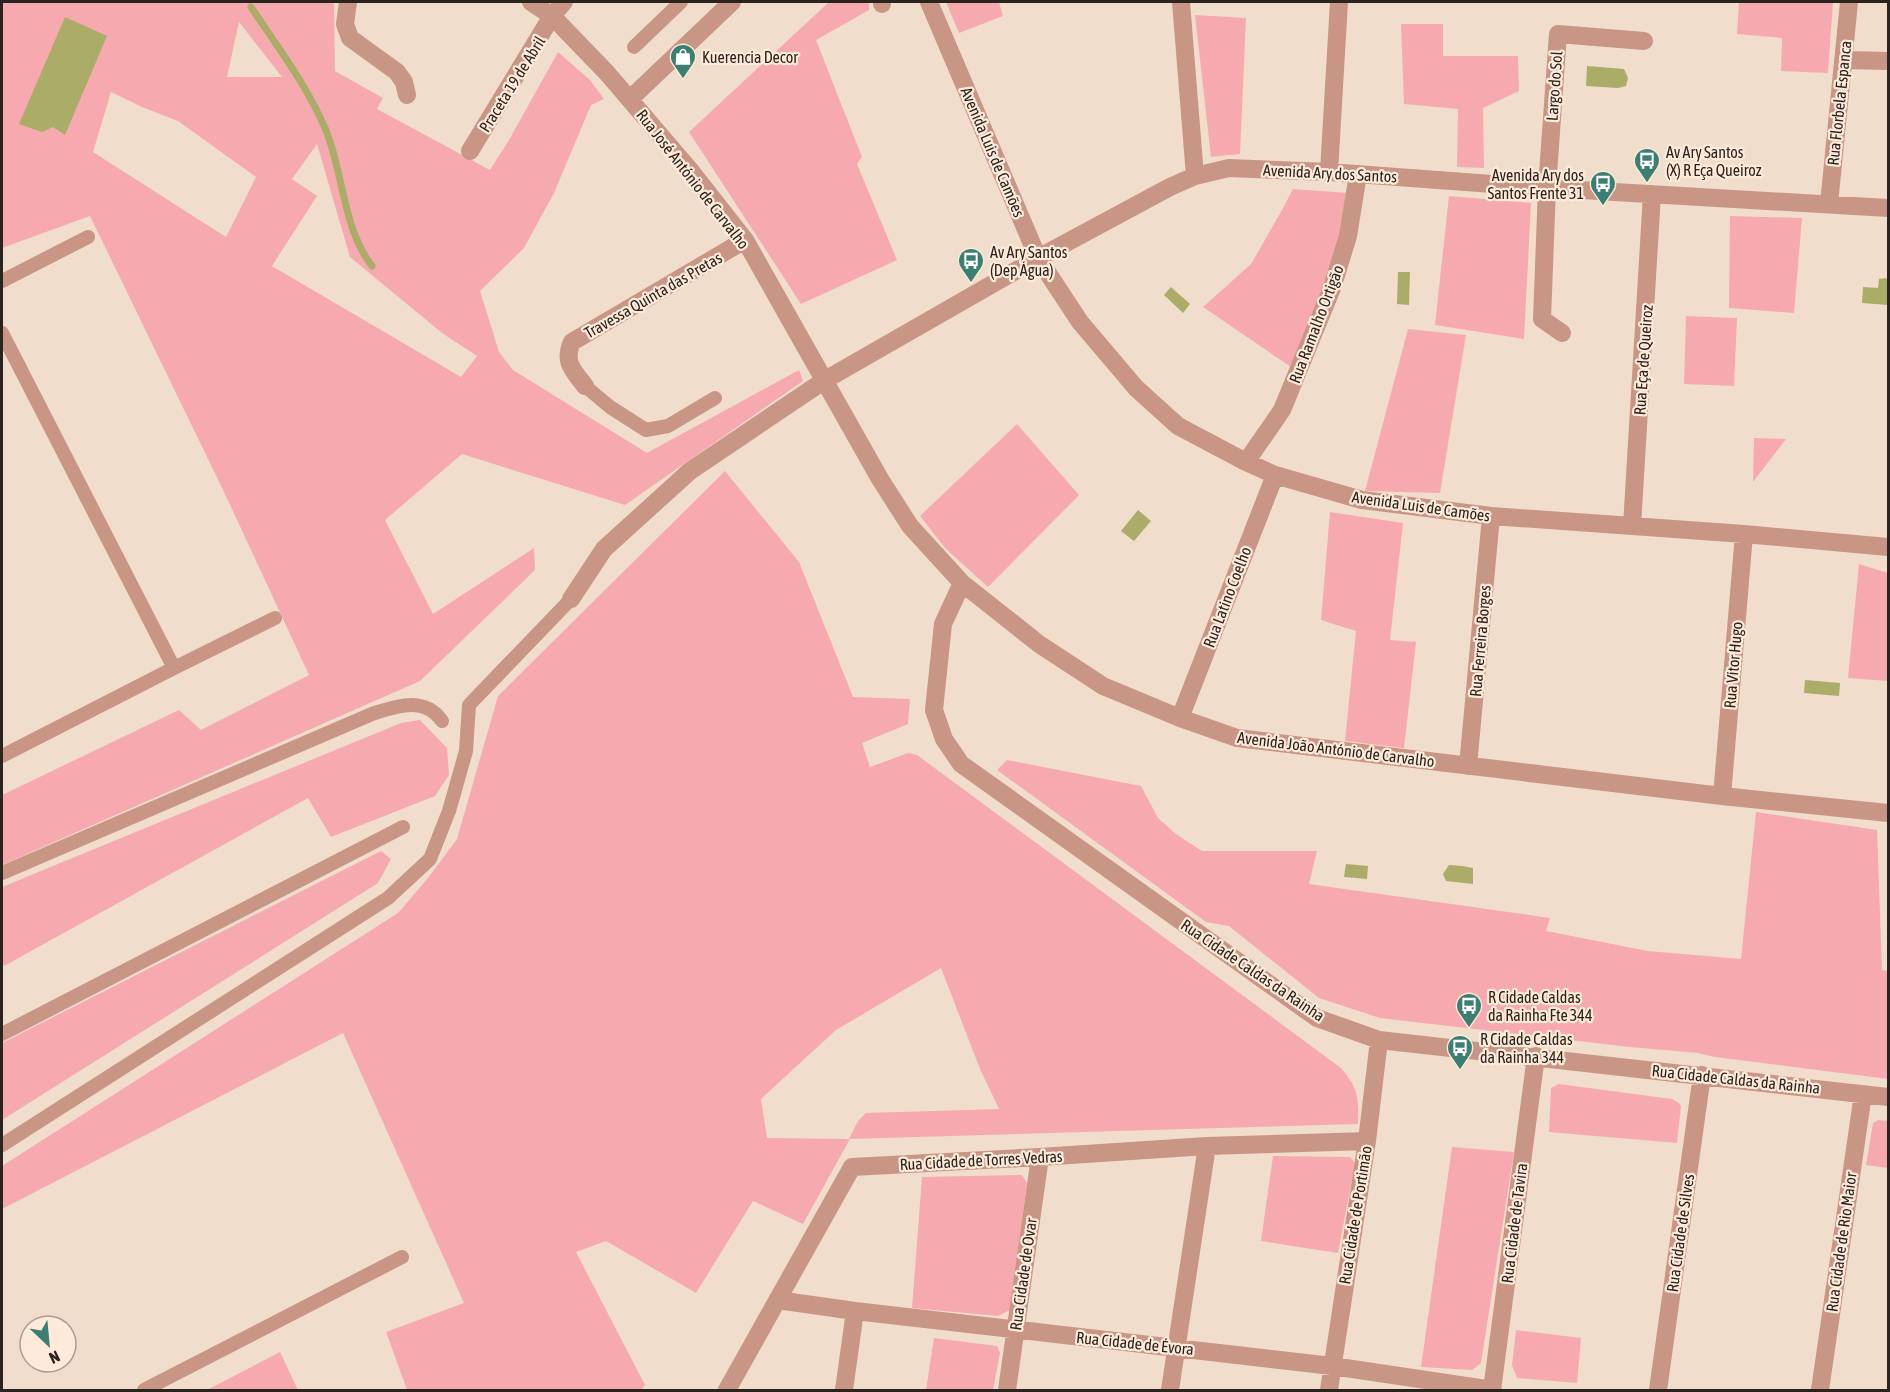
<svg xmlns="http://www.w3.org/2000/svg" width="1890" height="1392" viewBox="0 0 1890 1392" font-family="'Asap Condensed',sans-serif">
<rect width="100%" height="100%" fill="#f1ddcc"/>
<!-- green -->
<path fill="#f6aab0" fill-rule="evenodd" d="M 2,2 L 334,2 L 335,71 L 383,98 L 377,109 L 490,170 L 509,140 L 558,52 L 590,80 L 604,99 L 591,105 L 554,193 L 524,248 L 480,291 L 499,352 L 513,370 L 647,453 L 799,370 L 803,381 L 625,505 L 462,454 L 385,520 L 433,614 L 534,548 L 535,570 L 420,681 L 2,865 L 2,795 L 179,710 L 201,730 L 309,675 L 225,494 L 90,216 L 2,248 ZM 239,22 L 282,77 L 227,77 ZM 111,92 L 142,107 L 178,121 L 256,177 L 226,237 L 93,152 ZM 317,144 L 350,257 L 442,333 L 477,356 L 461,377 L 272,266 L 317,196 L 292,179 Z
M 829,2 L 869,2 L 869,10 L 816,40 L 862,157 L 857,164 L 897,260 L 801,304 L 689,132 Z
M 946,2 L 999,2 L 1003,16 L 959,33 Z
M 1739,2 L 1833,2 L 1828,73 L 1781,71 L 1782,38 L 1737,34 Z
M 1195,15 L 1246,18 L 1240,154 L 1211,157 Z
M 1401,24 L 1443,24 L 1443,56 L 1518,56 L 1519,91 L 1483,108 L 1484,168 L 1457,167 L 1458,109 L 1404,104 Z
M 1293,189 L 1349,193 L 1342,242 L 1291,367 L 1203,307 L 1251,264 L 1282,210 Z
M 1449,196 L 1531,203 L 1524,339 L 1435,325 Z
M 1730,216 L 1802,218 L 1794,313 L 1729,308 Z
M 1686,316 L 1737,318 L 1734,386 L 1684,384 Z
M 1408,329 L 1466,335 L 1440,493 L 1365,491 Z
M 1017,424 L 1079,495 L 988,587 L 945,548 L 920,516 Z
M 1754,438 L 1786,439 L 1753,482 Z
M 725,471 L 799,562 L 853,697 L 910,699 L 908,724 L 862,743 L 870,767 L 908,753 L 917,755 L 1341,1068 C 1358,1088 1359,1097 1358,1124 L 850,1139 L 803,1224 L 753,1201 L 696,1293 L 606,1241 L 576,1252 L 645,1385 L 641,1390 L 407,1390 L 386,1332 L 464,1303 L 343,1033 L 2,1209 L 2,1166 L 398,913 L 428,878 L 457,839 L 498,696 ZM 941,968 L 980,1069 L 999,1109 L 866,1113 L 858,1121 L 849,1139 L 767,1138 L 761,1099 L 836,1030 Z
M 1330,512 L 1403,523 L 1390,640 L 1416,642 L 1404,748 L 1345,741 L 1356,631 L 1321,620 Z
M 1859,564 L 1888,573 L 1888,681 L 1848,678 Z
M 420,720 L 447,748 L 449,775 L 435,796 L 331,837 L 308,798 L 4,966 L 2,961 L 2,887 L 401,723 Z
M 1007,760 L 1141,786 L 1158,818 L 1176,834 L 1202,851 L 1317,851 L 1309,884 L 1550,918 L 1546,931 L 1648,951 L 1741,959 L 1756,812 L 1877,830 L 1882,970 L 1888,971 L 1888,1079 L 1715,1057 L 1698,1053 L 1630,1047 L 1380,1018 L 1319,998 L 1229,926 L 1206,922 L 997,770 Z
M 381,851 L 391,859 L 378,883 L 2,1120 L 2,1043 Z
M 1559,1084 L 1672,1099 L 1679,1103 L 1681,1106 L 1677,1143 L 1549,1132 L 1551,1088 Z
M 1878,1120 L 1888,1121 L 1888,1168 L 1866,1165 L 1873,1123 Z
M 1452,1147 L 1514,1152 L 1481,1363 L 1472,1370 L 1421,1367 Z
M 1273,1156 L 1350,1157 L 1355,1163 L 1338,1253 L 1261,1241 Z
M 1022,1175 L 1027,1183 L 1010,1310 L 998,1316 L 912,1308 L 922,1177 Z
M 1516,1330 L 1581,1338 L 1577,1383 L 1517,1378 L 1512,1365 Z
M 934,1338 L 997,1346 L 1000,1353 L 993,1390 L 926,1390 Z
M 280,1352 L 298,1390 L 207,1390 Z"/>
<!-- water -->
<path fill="#abac67" d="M 65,17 L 107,36 L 65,135 L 53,127 L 42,132 L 19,124 Z
M 1587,66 L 1624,69 L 1628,78 L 1626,86 L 1618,88 L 1586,86 Z
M 1398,272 L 1410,272 L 1409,305 L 1397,304 Z
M 1886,278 L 1888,281 L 1888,305 L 1862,303 L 1863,287 L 1878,288 L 1879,279 Z
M 1171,287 L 1190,304 L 1183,313 L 1164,295 Z
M 1138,510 L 1151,521 L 1134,541 L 1121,531 Z
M 1805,680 L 1840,683 L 1839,696 L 1804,693 Z
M 1346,864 L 1368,866 L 1367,879 L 1344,877 Z
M 1449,865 L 1462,866 L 1473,868 L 1473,884 L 1446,881 L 1443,874 Z"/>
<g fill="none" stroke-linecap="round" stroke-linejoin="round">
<!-- stream -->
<path stroke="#abac67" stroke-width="7" d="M 251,7 C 277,46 306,84 325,128 C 344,173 342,227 372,266"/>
<!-- service -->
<path stroke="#c99585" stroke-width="14" d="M 634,47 L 681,2
M 2,281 L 88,237
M 2,333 L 174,668 L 2,756
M 585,386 L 610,407 L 646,430 L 668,426 L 715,398
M 174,668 L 275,618
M 2,873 L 372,714 C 397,706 424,696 442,721
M 2,1034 L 403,827
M 2,1145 L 388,898 L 430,859 L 449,811 L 466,751 L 469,705 L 571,599
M 144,1390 L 402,1257"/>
<!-- minor -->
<path stroke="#c99585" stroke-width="18" d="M 348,2 L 345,24 L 350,38 L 397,72 L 404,82 L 407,95
M 531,2 L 552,16 L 607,73 L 690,170 L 745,240 L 880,479 L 910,526 L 962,583 L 1039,644 L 1103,686 L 1180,718 L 1237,738 L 1722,796 L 1888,813
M 929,2 L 1038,258 L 1080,322 L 1136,388 L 1178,426 L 1246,462 L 1275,475 L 1362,500 L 1491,516 L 1744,534 L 1888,547
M 1181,2 L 1195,176
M 882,4 L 882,2
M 1843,60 L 1888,61
M 630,99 L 732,2
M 470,151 L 552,16 L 564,2
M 1329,172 L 1339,2
M 1829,204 L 1849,2
M 1562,333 L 1542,319 L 1547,188 L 1558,34 L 1644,41
M 585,386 C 573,370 563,362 572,342 L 745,240
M 1246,462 L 1282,410 L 1332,288 L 1348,236 L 1358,174
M 1632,526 L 1652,194
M 962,583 L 943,624 L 934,710 L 944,739 L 961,764 L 1317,1018 L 1379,1040 L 1888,1097
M 571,599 L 604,549 L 690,471 L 825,380 L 1038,258 L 1170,187 L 1195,176 L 1229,168 L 1329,172 L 1547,188 L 1888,208
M 1180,718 L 1275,475
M 1468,766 L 1491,516
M 1722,796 L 1744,534
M 777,1300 L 855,1311 L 1332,1366 L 1493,1390
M 727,1390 L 852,1167 L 1040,1157 L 1207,1146 L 1367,1141
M 844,1390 L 855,1311
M 1007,1390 L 1040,1157
M 1170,1390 L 1207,1146
M 1329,1390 L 1367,1141 L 1379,1040
M 1492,1390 L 1536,1056
M 1658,1390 L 1702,1075
M 1820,1390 L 1863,1094"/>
</g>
<!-- icons -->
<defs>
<symbol id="shop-pin" viewBox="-11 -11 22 30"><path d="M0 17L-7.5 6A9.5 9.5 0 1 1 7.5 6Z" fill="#3b7f73" stroke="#ffead9"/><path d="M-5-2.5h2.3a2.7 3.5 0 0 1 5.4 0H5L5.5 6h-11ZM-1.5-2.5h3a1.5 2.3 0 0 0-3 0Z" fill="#fff"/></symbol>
<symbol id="bus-pin" viewBox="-11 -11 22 30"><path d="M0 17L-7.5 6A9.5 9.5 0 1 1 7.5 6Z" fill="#3b7f73" stroke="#ffead9"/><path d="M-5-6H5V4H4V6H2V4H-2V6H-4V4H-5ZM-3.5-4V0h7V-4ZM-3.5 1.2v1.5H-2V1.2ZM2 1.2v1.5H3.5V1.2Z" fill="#fff"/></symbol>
</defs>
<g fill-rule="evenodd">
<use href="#shop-pin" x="668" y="42" width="30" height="40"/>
<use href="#bus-pin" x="1632" y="146" width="30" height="40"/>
<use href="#bus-pin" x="1588" y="169" width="30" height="40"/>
<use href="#bus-pin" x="956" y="246" width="30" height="40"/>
<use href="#bus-pin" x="1454" y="991" width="30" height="40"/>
<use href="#bus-pin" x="1445" y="1033" width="30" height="40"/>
</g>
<g text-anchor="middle" stroke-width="4.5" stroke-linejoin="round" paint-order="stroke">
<!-- poi labels -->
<g font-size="16" fill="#2b231d" stroke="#ffead9" text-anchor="start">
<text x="702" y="63">Kuerencia Decor</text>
<text x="1666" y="158">Av Ary Santos<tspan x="1666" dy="18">(X) R Eça Queiroz</tspan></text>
<text x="1584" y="181" text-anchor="end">Avenida Ary dos<tspan x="1584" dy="18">Santos Frente 31</tspan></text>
<text x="990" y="258">Av Ary Santos<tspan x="990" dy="18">(Dep Água)</tspan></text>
<text x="1488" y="1003">R Cidade Caldas<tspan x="1488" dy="18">da Rainha Fte 344</tspan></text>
<text x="1480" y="1045">R Cidade Caldas<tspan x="1480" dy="18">da Rainha 344</tspan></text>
</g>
<!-- street labels -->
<g font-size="16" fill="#2b231d" stroke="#ffead9">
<text transform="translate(512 84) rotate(-58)" y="6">Praceta 19 de Abril</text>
<text transform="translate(1554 86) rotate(-86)" y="6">Largo do Sol</text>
<text transform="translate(1839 103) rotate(-84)" y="6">Rua Florbela Espanca</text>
<text transform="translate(993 152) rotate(67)" y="6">Avenida Luis de Camões</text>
<text transform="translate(1330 173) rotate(3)" y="6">Avenida Ary dos Santos</text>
<text transform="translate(693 179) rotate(52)" y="6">Rua José António de Carvalho</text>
<text transform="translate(653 295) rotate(-30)" y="6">Travessa Quinta das Pretas</text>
<text transform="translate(1316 324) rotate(-69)" y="6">Rua Ramalho Ortigão</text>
<text transform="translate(1643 360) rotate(-86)" y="6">Rua Eça de Queiroz</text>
<text transform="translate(1421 506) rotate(8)" y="6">Avenida Luis de Camões</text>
<text transform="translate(1227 597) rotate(-69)" y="6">Rua Latino Coelho</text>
<text transform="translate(1480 641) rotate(-85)" y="6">Rua Ferreira Borges</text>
<text transform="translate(1733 665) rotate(-85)" y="6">Rua Vitor Hugo</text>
<text transform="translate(1336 749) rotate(7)" y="6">Avenida João António de Carvalho</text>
<text transform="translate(1253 970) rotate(34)" y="6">Rua Cidade Caldas da Rainha</text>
<text transform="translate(1736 1079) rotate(6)" y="6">Rua Cidade Caldas da Rainha</text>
<text transform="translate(981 1160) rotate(-3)" y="6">Rua Cidade de Torres Vedras</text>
<text transform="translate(1355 1215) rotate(-81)" y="6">Rua Cidade de Portimão</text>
<text transform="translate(1514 1223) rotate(-83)" y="6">Rua Cidade de Tavira</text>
<text transform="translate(1680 1233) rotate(-82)" y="6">Rua Cidade de Silves</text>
<text transform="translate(1841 1242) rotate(-82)" y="6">Rua Cidade de Rio Maior</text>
<text transform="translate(1023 1274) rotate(-82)" y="6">Rua Cidade de Ovar</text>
<text transform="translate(1135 1343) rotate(6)" y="6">Rua Cidade de Évora</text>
</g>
</g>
<!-- border -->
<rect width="1890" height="1392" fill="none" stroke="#2b231d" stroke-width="6"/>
<!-- north arrow -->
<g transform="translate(48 1344) rotate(154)"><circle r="28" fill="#ffead9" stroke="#aa9a8e" stroke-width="1.5"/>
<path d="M0-4.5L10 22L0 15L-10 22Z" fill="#3b7f73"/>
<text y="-9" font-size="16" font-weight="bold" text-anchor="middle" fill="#2b231d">N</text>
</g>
</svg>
